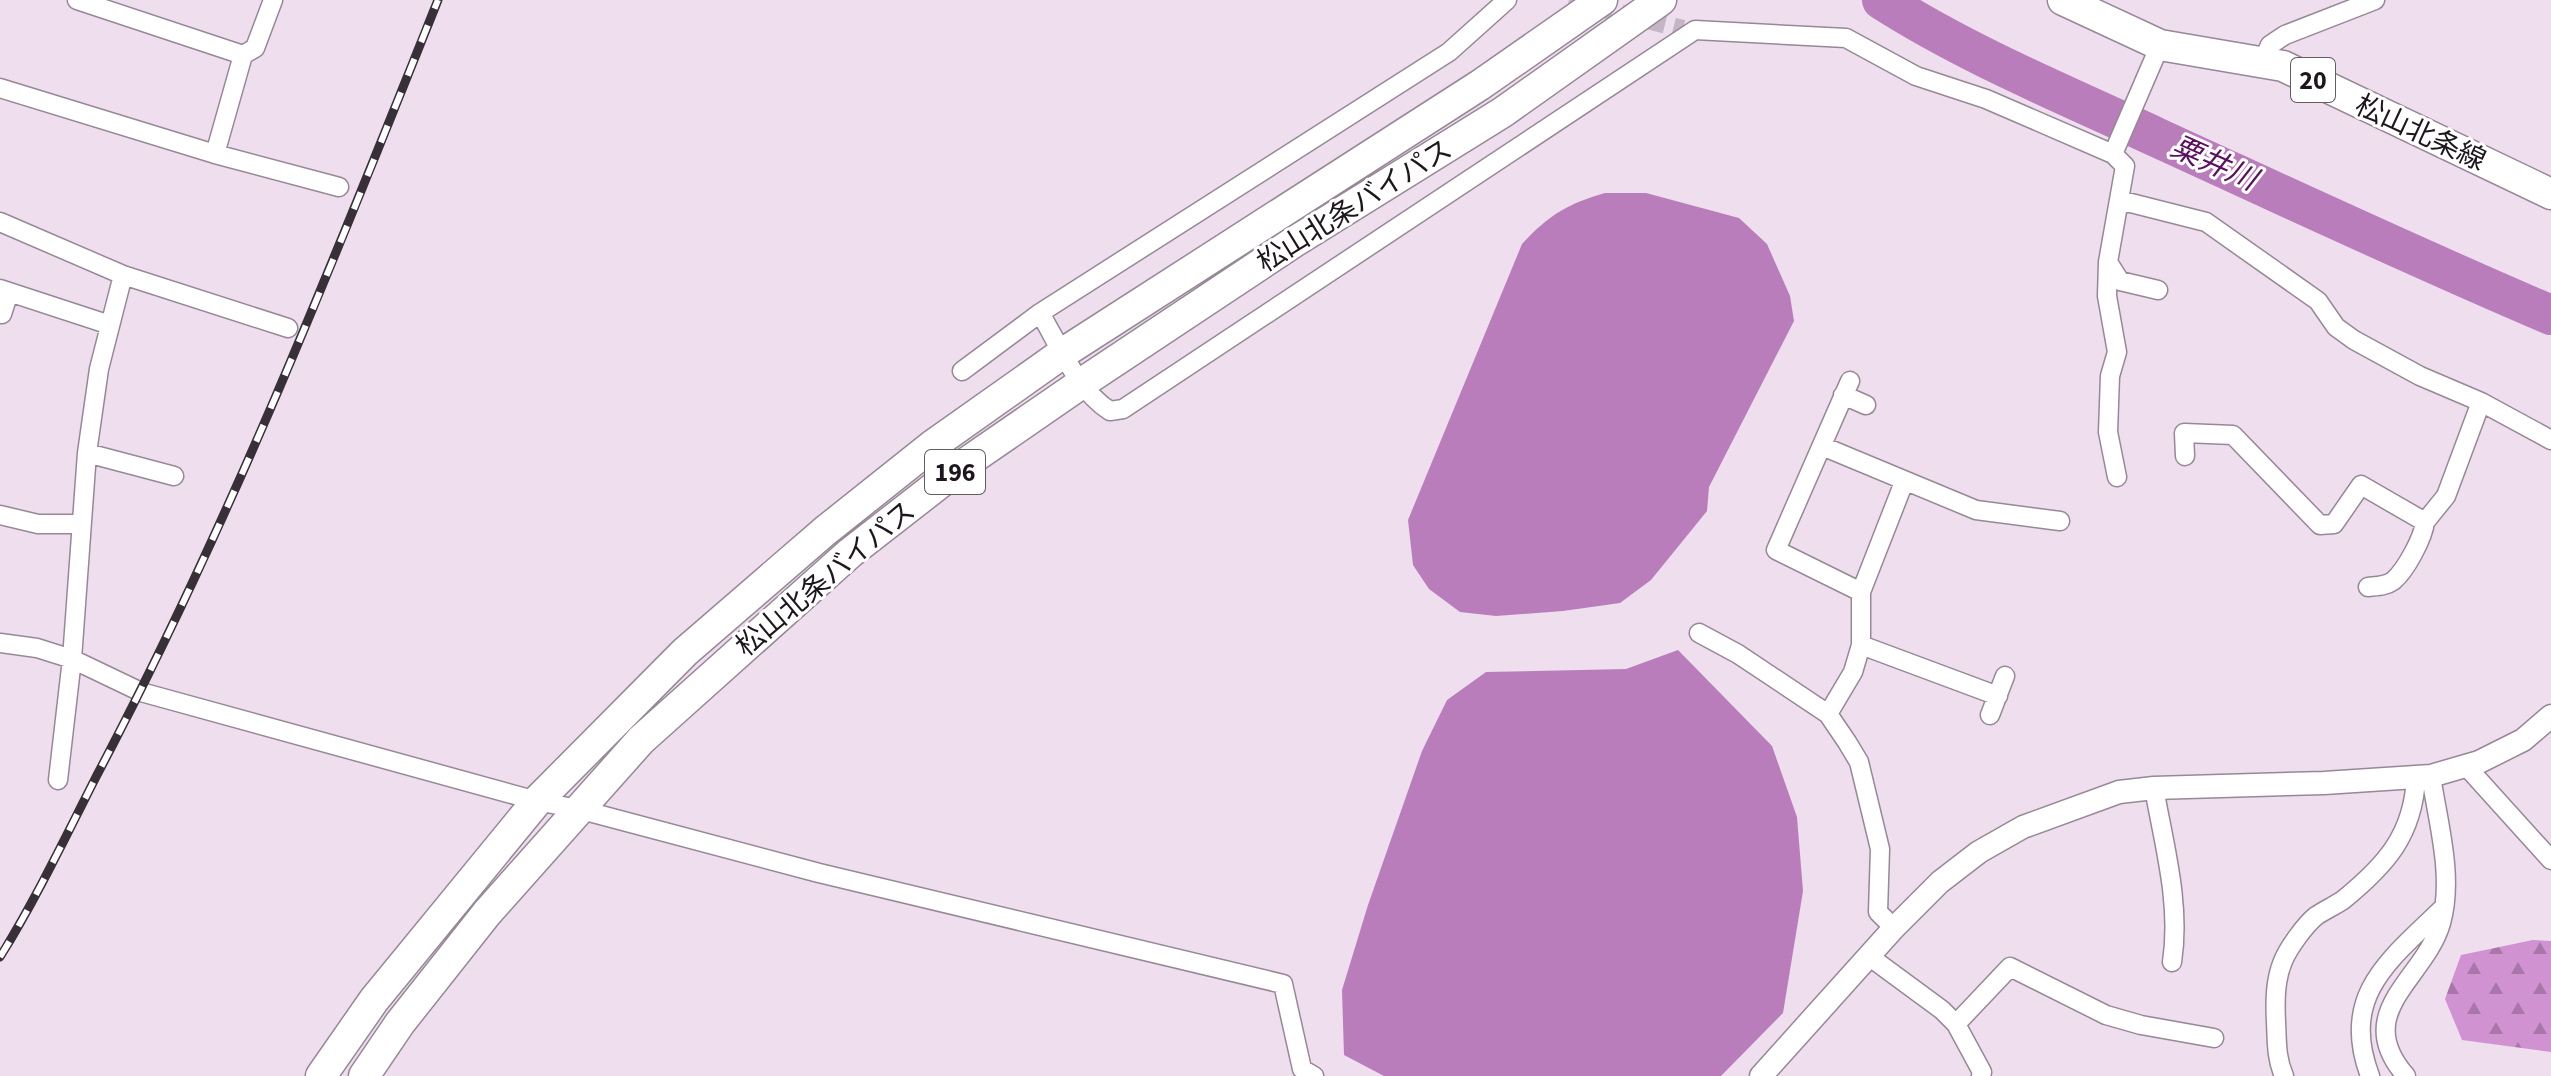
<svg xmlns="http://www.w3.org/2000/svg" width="2551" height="1076" viewBox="0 0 2551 1076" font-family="'Source Sans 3','Noto Sans JP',sans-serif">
<defs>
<pattern id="forest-firs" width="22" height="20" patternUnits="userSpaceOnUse" patternTransform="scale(2)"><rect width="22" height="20" fill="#d192d2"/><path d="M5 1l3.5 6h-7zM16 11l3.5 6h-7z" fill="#a976aa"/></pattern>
</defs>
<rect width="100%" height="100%" fill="#eedeee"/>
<!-- forest -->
<path fill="url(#forest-firs)" d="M 2533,940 L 2551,941 L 2551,1052 L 2462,1040 L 2445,999 L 2461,955 Z"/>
<!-- water -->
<path fill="#ba7dbc" d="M 1605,193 L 1646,193 L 1739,218 L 1767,244 L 1790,296 L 1794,321 L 1709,487 L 1707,511 L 1651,580 L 1620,603 L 1563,611 L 1496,616 L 1460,612 L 1429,589 L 1413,565 L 1408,520 L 1522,244 C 1549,215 1567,204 1605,193 Z
M 1678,650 L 1772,746 L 1797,817 L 1803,891 L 1783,1013 L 1721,1076 L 1384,1076 L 1344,1055 L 1342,990 L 1368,905 L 1422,751 L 1447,700 L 1486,672 L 1626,669 Z"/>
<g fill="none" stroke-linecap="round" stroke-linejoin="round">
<!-- river -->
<path stroke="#ba7dbc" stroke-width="40" d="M 1882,0 C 1968,55 2066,95 2158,138 C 2289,198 2419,259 2551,315"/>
<!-- minor-tunnel -->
<path stroke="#c4b6c4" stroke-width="18" stroke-dasharray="18 9" stroke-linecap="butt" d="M 1569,0 L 1683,29"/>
<defs>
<path id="minor" d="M 77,0 L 243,55 L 255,48 L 273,0
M 2262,63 L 2270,45 L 2285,35 L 2375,0
M 0,88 L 215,154 L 339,187
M 215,154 L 243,55
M 2113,154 L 2160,45
M 2119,200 L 2206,222 L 2318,301 L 2336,327 L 2354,340 L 2420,376 L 2481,402 L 2551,440
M 0,222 L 123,275 L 288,328
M 2108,262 L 2120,281 L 2158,290
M 0,289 L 110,325
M 1040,313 C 1059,345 1078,391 1110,411 L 1123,409 L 1695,30 L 1846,38 L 1916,76 L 1986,99 L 2113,154 L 2125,166 L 2108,262 L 2107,296 L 2117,352 L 2110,376 L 2108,432 L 2117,477
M 2,314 L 9,292
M 962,371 L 1040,313 L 1449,52 L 1507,0
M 1843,395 L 1866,405
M 1822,446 L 1976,510 L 2060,521
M 87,453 L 174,476
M 2185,456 L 2184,433 L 2233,435 L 2320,525 L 2334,524 L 2361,485 L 2425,522 L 2446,496 L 2481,402
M 0,515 L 38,524 L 81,524
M 2368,587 C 2377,586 2386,586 2393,581 C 2406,570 2423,538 2425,522
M 1861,592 L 1904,482
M 1699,633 L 1738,654 L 1828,714 L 1847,742 L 1859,762 L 1880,849 L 1878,912 L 1894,928
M 0,643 L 37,648 L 72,659 L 141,692 L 537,801 L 578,809 L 819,873 L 1283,984 L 1302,1069 L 1314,1076
M 1861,645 L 1998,696
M 1828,714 L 1853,672 L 1861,645 L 1861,592 L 1776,550 L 1850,381
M 1990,715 L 2005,676
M 2466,766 L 2551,860
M 58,780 L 72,659 L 87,453 L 99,369 L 123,275
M 2154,788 C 2164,845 2181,904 2172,962
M 1870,957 L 1942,1010 L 1956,1024 L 1982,1072 L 1981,1076
M 1956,1024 L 2010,967 L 2106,1015 L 2141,1025 L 2214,1038
M 2284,1076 C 2276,1058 2277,1041 2276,1022 C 2275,1001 2275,980 2283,961 C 2289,947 2305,925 2316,916 C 2325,910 2334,906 2343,900 C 2386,865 2413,835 2416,778
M 2370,1076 C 2339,994 2391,959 2444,907
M 2406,1076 C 2350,1012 2425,979 2441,923 C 2454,877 2438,823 2431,776"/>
<path id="tertiary" d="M 1761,1076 L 1894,928 L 1940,882 L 1979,852 L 2023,827 L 2119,792 L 2154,788 L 2324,783 L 2431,776 L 2479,762 L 2523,740 L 2551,716"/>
<path id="primary" d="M 2063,0 L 2160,45 L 2283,66 L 2551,194"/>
<path id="trunk" d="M 321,1076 L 374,1000 L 537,801 L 685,652 L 825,531 L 933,445 L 1063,353 L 1480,85 L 1602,0
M 364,1076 L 400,1023 L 487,913 L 641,740 L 850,553 L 963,465 L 1082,383 L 1294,242 L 1503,112 L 1661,0"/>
</defs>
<!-- minor casing -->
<use href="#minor" stroke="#978897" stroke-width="21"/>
<!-- tertiary casing -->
<use href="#tertiary" stroke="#978897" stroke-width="25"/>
<!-- primary casing -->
<use href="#primary" stroke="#978897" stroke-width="33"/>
<!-- trunk casing -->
<use href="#trunk" stroke="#978897" stroke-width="33"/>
<!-- minor -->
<use href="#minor" stroke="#fff" stroke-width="18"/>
<!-- tertiary -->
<use href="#tertiary" stroke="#fff" stroke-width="22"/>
<!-- primary -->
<use href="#primary" stroke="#fff" stroke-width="30"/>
<!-- trunk -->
<use href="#trunk" stroke="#fff" stroke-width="30"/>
<defs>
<path id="rail" d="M 0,957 C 36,899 66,836 97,775 C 229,525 333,262 438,0"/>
</defs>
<!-- rail casing -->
<use href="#rail" stroke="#383038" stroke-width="9"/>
<!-- rail -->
<use href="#rail" stroke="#fff" stroke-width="6" stroke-dasharray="18" stroke-linecap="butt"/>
</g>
<g text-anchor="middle" stroke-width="6" stroke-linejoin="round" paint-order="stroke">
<!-- shield labels -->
<g fill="#fff" stroke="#615d61" stroke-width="2">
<rect x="2291" y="58" width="44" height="44" rx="6"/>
<rect x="925" y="450" width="60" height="44" rx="6"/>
</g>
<g font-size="26" font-weight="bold" fill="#1d171d">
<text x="2313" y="89">20</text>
<text x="955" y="481">196</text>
</g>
<!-- street labels -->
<g font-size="28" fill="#1d171d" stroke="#fff">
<text transform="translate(2421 132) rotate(25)" y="10">松山北条線</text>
<text transform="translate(1354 205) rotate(-32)" y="10">松山北条バイパス</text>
<text transform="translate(825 578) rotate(-40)" y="10">松山北条バイパス</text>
</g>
<!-- water labels -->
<g font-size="30" font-style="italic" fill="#5b0f60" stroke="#fff">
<text transform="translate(2214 163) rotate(24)" y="10">粟井川</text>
</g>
</g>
</svg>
